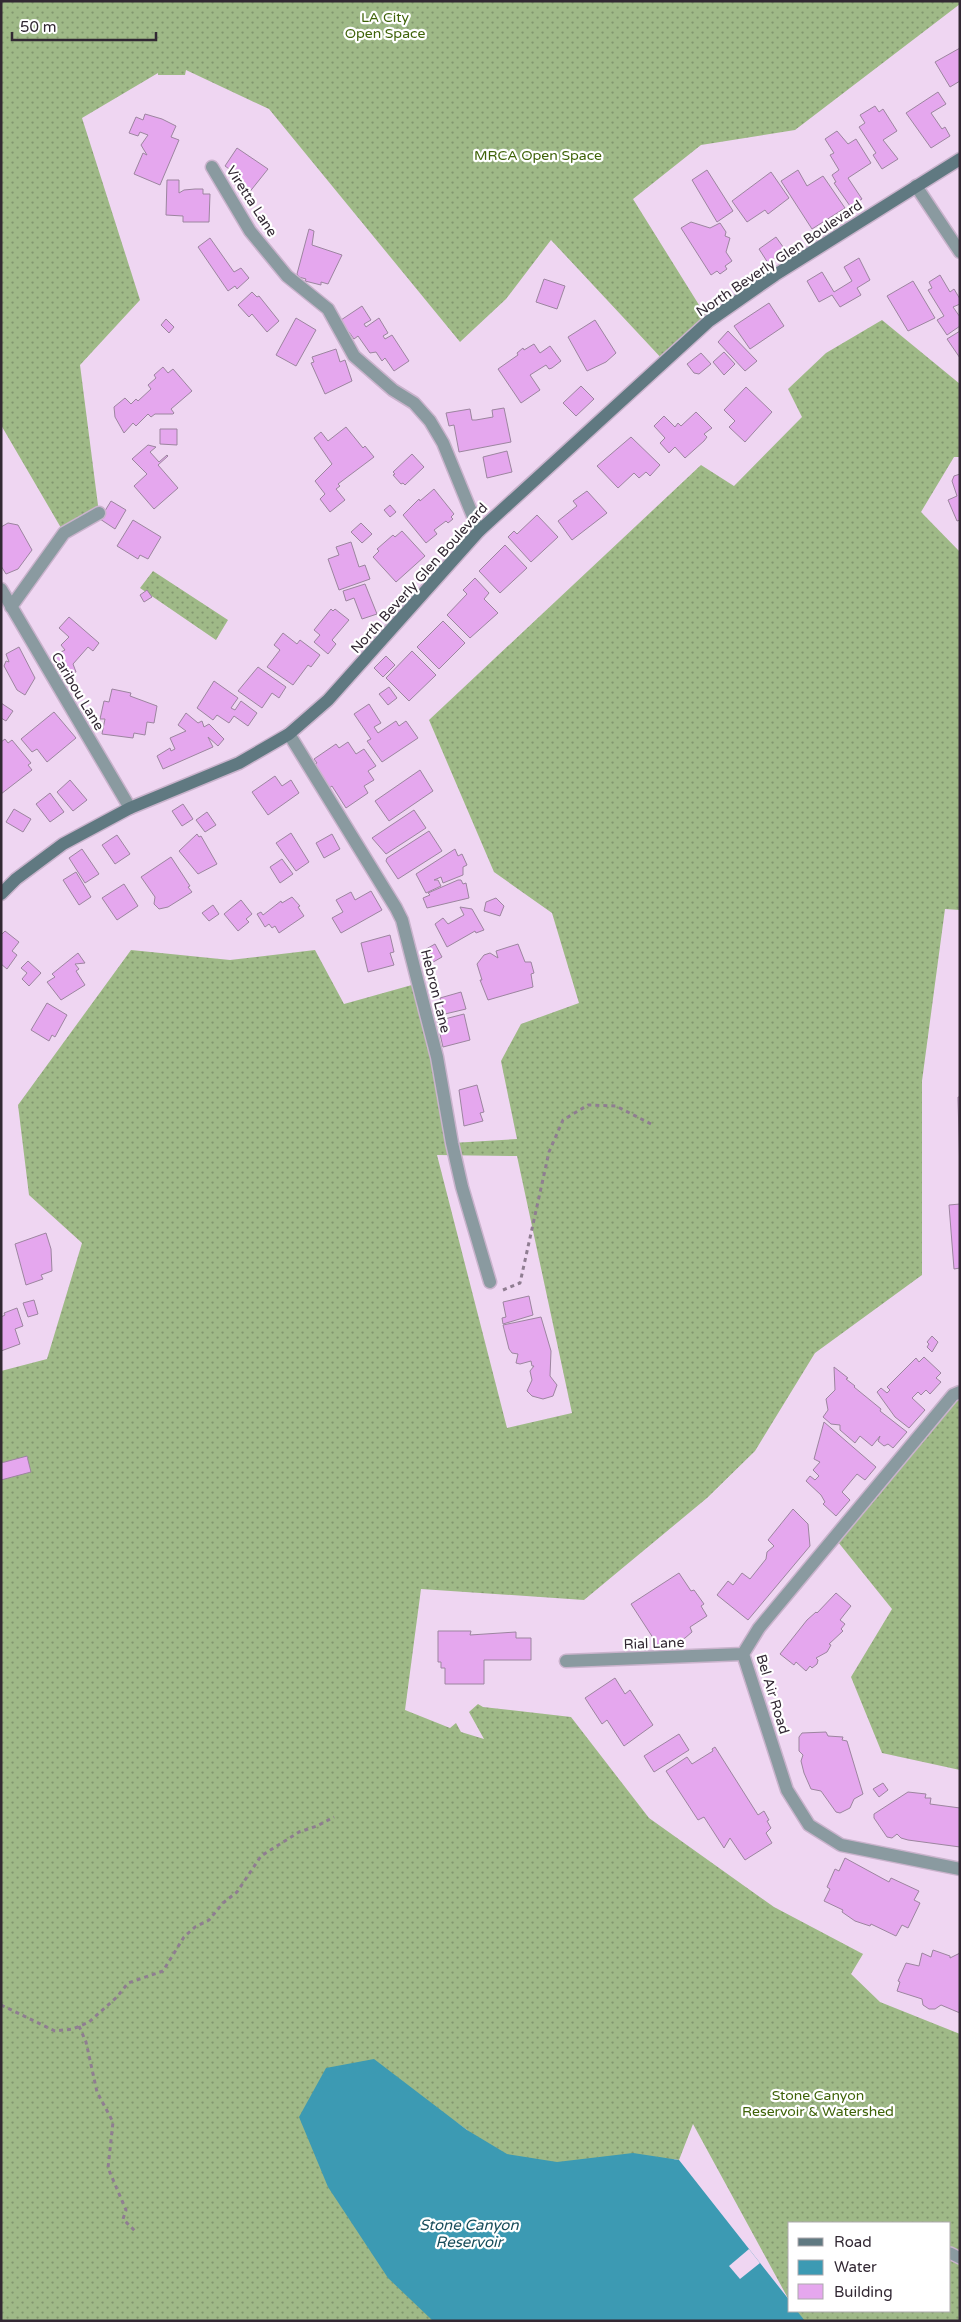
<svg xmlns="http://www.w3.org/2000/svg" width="961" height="2322" viewBox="0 0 961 2322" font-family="'Varela Round',sans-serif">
<defs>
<pattern id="grass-dots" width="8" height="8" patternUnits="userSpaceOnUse" patternTransform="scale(1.25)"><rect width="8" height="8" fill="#9fb987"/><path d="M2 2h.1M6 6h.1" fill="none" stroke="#82966f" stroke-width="1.8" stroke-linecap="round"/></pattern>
</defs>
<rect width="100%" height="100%" fill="#efd6f2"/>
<!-- grass -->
<path fill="url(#grass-dots)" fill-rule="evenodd" d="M 1,1 L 960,1 L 960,4 L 795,130 L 701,145 L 633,199 L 709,321 L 664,361 L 551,240 L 506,299 L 460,342 L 269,109 L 186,70 L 185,75 L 158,75 L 158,73 L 82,118 L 140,300 L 80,365 L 99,513 L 64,533 L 1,425 Z
M 882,320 L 960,384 L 960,457 L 954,457 L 921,512 L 960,552 L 960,910 L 945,909 L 922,1081 L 922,1275 L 815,1353 L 755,1451 L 707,1498 L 584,1600 L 421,1589 L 405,1710 L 450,1728 L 456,1723 L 461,1732 L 484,1739 L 469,1712 L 478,1704 L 483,1707 L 571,1717 L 649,1818 L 774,1907 L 863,1954 L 851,1974 L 880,2002 L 960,2034 L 960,2321 L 800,2321 L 795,2311 L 950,2311 L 950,2223 L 790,2223 L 790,2302 L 693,2124 L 679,2160 L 674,2159 L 612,2321 L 467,2130 L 456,2122 L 564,2321 L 1,2321 L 1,1371 L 47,1359 L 82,1243 L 29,1195 L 18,1105 L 131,950 L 230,960 L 315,950 L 344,1004 L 419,983 L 452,1143 L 517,1139 L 501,1061 L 521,1024 L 579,1003 L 552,913 L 494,872 L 429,720 L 701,465 L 734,486 L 802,417 L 788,389 L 826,353 ZM 437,1155 L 517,1156 L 572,1413 L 507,1428 Z
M 153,571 L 228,620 L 216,640 L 140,588 Z
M 960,1392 L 960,1770 L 882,1753 L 851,1677 L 892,1609 L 834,1537 Z"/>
<!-- water -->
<path fill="#3c9ab3" d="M 374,2059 L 467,2130 L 507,2154 L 557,2162 L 633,2153 L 679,2160 L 790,2301 L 790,2311 L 797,2311 L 805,2321 L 433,2321 L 388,2278 L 328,2187 L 299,2117 L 326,2068 Z"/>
<!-- pier -->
<path fill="#efd6f2" d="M 749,2249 L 760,2263 L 740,2279 L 729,2266 Z"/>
<!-- building -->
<path fill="#e5a7ee" stroke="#9c859f" d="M 960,48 L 960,81 L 950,87 L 935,62 Z
M 938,92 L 946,104 L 931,113 L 942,129 L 945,127 L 950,136 L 931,148 L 906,113 Z
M 875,106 L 879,112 L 883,109 L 897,131 L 883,140 L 898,159 L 882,169 L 873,155 L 876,153 L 859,127 L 865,123 L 860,115 Z
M 145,114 L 162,119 L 176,126 L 171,137 L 179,140 L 160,185 L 134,174 L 143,153 L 147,155 L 141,145 L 148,135 L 140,132 L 138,136 L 129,133 L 136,117 L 143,120 Z
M 837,131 L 848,144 L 856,139 L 871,163 L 848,178 L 862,199 L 850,206 L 834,183 L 836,182 L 832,175 L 839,170 L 830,155 L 834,153 L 825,139 Z
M 237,148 L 268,169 L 248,194 L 235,185 L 239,176 L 225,166 Z
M 707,170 L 733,211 L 717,222 L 692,180 Z
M 798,170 L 807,186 L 823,176 L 845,208 L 812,229 L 781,181 Z
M 771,172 L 789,198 L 768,214 L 765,210 L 747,222 L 732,201 Z
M 167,180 L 179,180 L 179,193 L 184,190 L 195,189 L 203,189 L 203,194 L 210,194 L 209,222 L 183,222 L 183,216 L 166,215 Z
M 691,222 L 710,228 L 720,223 L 726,232 L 725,236 L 730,238 L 726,252 L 732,261 L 725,266 L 727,269 L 720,274 L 717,271 L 711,275 L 681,228 Z
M 309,229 L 314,231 L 312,245 L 342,255 L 328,284 L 321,282 L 321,285 L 305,281 L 306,279 L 299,277 L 297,274 Z
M 776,237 L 786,251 L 768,263 L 759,249 Z
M 210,238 L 234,272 L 241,268 L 249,278 L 237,289 L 235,286 L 228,291 L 198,247 Z
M 859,258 L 870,280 L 857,288 L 861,295 L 840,307 L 832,295 L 819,302 L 807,281 L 822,272 L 834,292 L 852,281 L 844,267 Z
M 940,275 L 950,292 L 954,289 L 960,299 L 960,304 L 953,307 L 960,317 L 960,326 L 947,335 L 937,320 L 944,316 L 928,290 L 932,288 L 929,282 Z
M 544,279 L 565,286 L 557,309 L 536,302 Z
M 913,281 L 935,318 L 908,331 L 887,296 Z
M 252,292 L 257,297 L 259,296 L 279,321 L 267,332 L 252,314 L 249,317 L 238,305 Z
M 769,303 L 784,326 L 750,349 L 734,326 Z
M 362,306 L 371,320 L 364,324 L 366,327 L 379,318 L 388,333 L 383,336 L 385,339 L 392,335 L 409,361 L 394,371 L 385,358 L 382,361 L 376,352 L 370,353 L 358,336 L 354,339 L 349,332 L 346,334 L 338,322 Z
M 296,318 L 316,330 L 296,366 L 276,355 Z
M 166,319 L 174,327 L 169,333 L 161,325 Z
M 595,320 L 616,353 L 606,362 L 587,371 L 568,337 Z
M 728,331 L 757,361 L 745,371 L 718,342 Z
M 960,331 L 960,358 L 947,339 Z
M 534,344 L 540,353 L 550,346 L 561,361 L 552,368 L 549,369 L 546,365 L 530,375 L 540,390 L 521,403 L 498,369 L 518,355 L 517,353 L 523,348 L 524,350 Z
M 336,349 L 340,362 L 345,360 L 352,381 L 325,394 L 311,363 L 314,362 L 312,357 Z
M 724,352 L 735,364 L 724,375 L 713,362 Z
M 701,353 L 711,364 L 699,374 L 694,373 L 687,364 Z
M 163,367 L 168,373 L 173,369 L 192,391 L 171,409 L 174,413 L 173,414 L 155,414 L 151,417 L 148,414 L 136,426 L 133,423 L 124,433 L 115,417 L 114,407 L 125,398 L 131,404 L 136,399 L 138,401 L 151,389 L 148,385 L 156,378 L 154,375 Z
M 581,386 L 594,399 L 576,416 L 563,403 Z
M 746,387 L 772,412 L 745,442 L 729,427 L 735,421 L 724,410 Z
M 504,408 L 511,442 L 459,452 L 454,425 L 449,426 L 446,413 L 470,409 L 472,420 L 476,420 L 493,417 L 492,410 Z
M 696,412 L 712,428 L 704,434 L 707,437 L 704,441 L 685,458 L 675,447 L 669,453 L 660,443 L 665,438 L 654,426 L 664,416 L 675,427 L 678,423 L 681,426 Z
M 346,427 L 363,448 L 365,446 L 374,457 L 338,484 L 340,486 L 336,489 L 345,500 L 330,512 L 320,499 L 325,494 L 315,481 L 332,464 L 314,438 L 321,432 L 328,441 Z
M 160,429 L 177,429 L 177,445 L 160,444 Z
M 631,437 L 660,465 L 650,476 L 646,472 L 639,478 L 634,473 L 618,488 L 597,466 Z
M 148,445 L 156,447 L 150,452 L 159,462 L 167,455 L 168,456 L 158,465 L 178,488 L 154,509 L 134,486 L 147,474 L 132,459 Z
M 507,451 L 512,472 L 487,478 L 483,457 Z
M 412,454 L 424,467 L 405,485 L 403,483 L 401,484 L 393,475 L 395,474 L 393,472 Z
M 960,474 L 960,520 L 957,521 L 948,500 L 957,496 L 952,481 L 954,476 Z
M 434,489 L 454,514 L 451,517 L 453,519 L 448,523 L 446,521 L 434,530 L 437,534 L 426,543 L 403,515 L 419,499 L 420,501 Z
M 587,491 L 607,513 L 572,540 L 558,521 L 577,506 L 573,501 Z
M 111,501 L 126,510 L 115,529 L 100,519 Z
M 390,505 L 396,512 L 390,517 L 384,510 Z
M 537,515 L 558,537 L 531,562 L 508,537 L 514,531 L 517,534 Z
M 133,520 L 161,537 L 148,559 L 140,555 L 138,559 L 117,546 Z
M 8,523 L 18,525 L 32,550 L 18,569 L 6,574 L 1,566 L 1,527 Z
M 361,523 L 372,534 L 362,543 L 351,532 Z
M 402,531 L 425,556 L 396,582 L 373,557 L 379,551 L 377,549 L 393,535 L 395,537 Z
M 351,542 L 359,567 L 365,565 L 370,579 L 339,590 L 328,559 L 339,555 L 336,547 Z
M 505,545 L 527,568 L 500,593 L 479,571 Z
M 475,578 L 489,593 L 484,599 L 498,613 L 470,638 L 447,615 L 467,594 L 463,590 Z
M 365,584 L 377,614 L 362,619 L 354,598 L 346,601 L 343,591 Z
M 147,590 L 152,597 L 144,602 L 140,595 Z
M 331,609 L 333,611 L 335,609 L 349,620 L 332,640 L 336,644 L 328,654 L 314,642 L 320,635 L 314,630 Z
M 69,617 L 99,643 L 93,651 L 88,647 L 73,664 L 76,672 L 65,678 L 53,656 L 65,650 L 61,645 L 69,637 L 59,628 Z
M 443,621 L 465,643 L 439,669 L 417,647 Z
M 283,633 L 297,644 L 300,640 L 320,655 L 311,667 L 308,665 L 293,685 L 267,667 L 280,650 L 274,645 Z
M 19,647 L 35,678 L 25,695 L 17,690 L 4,666 L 6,661 L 9,662 L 6,654 Z
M 412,651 L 436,675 L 409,701 L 386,678 Z
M 386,656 L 395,665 L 383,677 L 374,668 Z
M 258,667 L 286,687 L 279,698 L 272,693 L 262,708 L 238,691 Z
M 214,681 L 238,698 L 231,708 L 235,710 L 241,701 L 257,713 L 248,726 L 234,716 L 229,723 L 217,715 L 213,720 L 197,708 Z
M 389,687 L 397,698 L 388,705 L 379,694 Z
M 112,689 L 131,693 L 130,696 L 157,706 L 154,723 L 147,722 L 145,735 L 134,733 L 133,738 L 102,734 L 105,719 L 100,719 L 104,701 L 109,702 Z
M 1,703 L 13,711 L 6,721 L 1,718 Z
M 369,704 L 381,723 L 374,727 L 378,733 L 396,721 L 399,726 L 406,721 L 418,738 L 382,762 L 367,741 L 371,739 L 354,714 Z
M 54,712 L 76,738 L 47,762 L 37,749 L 32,752 L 21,739 Z
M 186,713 L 198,723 L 202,721 L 204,727 L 209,724 L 224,739 L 218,746 L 208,737 L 213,747 L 163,769 L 157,756 L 170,748 L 171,751 L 175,749 L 170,738 L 186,731 L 178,725 Z
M 5,739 L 8,743 L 12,740 L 31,763 L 28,765 L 32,770 L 1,794 L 1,742 Z
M 348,742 L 356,754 L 364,749 L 376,766 L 368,771 L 374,780 L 364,786 L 368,793 L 346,808 L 332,786 L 328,789 L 312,765 L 317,763 L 314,759 L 336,744 L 339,748 Z
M 420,770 L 433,791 L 389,821 L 375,801 Z
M 275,776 L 282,786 L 291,780 L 299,793 L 268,815 L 252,792 Z
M 70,780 L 87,800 L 73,811 L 57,792 Z
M 50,793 L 64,812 L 50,822 L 36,804 Z
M 183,804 L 193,819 L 182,826 L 172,811 Z
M 14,809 L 31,819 L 23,832 L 6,822 Z
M 414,810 L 426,828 L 386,854 L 372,838 Z
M 207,812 L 216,825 L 205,832 L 196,820 Z
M 429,831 L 442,851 L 398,879 L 386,861 L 387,858 Z
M 291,833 L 309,862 L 296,871 L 276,843 Z
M 197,834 L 199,837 L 201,836 L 217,864 L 198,874 L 179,851 Z
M 332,834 L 340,849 L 324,858 L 316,843 Z
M 117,835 L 130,854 L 115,864 L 102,845 Z
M 82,849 L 99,874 L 85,883 L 69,858 Z
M 455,849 L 458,856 L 462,854 L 467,865 L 463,867 L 463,875 L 443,883 L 441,877 L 434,880 L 438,880 L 441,886 L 426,893 L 416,874 Z
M 171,857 L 190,886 L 188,887 L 192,892 L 168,907 L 159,909 L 154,904 L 155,897 L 141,877 Z
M 282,859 L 293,874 L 280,883 L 270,867 Z
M 76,872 L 91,897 L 79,905 L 63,880 Z
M 458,880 L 461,880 L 463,884 L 466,883 L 469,898 L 427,908 L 423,898 L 430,895 L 428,893 Z
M 124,884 L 138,906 L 117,920 L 102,898 Z
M 371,891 L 382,910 L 341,933 L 332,918 L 343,912 L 336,900 L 351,892 L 355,900 Z
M 292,897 L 300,906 L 298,907 L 304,916 L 279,933 L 275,926 L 272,928 L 269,924 L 265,927 L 257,914 L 261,912 L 263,915 L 281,901 L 282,903 Z
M 496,898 L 504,906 L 500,916 L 484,911 L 486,902 Z
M 241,900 L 252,914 L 246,919 L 249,922 L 238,931 L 224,914 Z
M 213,905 L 219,914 L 209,921 L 202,913 Z
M 460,907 L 472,909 L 484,930 L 476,933 L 475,931 L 447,947 L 435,924 L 443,918 L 448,924 L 464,915 Z
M 5,931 L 19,942 L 12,951 L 17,955 L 7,969 L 1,964 L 1,935 Z
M 390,935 L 394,952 L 390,953 L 394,965 L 368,972 L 361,943 Z
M 435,944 L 442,957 L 428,965 L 421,952 Z
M 518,944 L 525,962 L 531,962 L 534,973 L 531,974 L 533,987 L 488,1000 L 480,980 L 482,980 L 477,964 L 484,955 L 490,953 L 498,958 L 496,951 Z
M 78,953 L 85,963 L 75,964 L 79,969 L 76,971 L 85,985 L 61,1000 L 47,982 L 55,977 L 52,974 Z
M 28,961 L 41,973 L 29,986 L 22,979 L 27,973 L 21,968 Z
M 461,992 L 466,1009 L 445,1014 L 440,998 Z
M 47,1003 L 67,1015 L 55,1037 L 52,1035 L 49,1041 L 31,1030 Z
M 464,1014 L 470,1040 L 443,1047 L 437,1021 Z
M 477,1085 L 484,1112 L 480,1113 L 483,1121 L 464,1126 L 459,1090 Z
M 958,1097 L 960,1097 L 960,1176 Z
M 960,1204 L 960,1268 L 954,1269 L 949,1205 Z
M 46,1233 L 51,1249 L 52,1271 L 41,1275 L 43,1279 L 26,1285 L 15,1244 Z
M 529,1296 L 533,1315 L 503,1324 L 502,1318 L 506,1317 L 503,1302 Z
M 34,1300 L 38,1314 L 28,1317 L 23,1303 Z
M 17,1308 L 23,1326 L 15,1329 L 20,1344 L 1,1351 L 1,1317 L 5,1315 L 4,1313 Z
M 541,1317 L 551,1351 L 550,1376 L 557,1385 L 553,1396 L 543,1399 L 532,1396 L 527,1391 L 532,1380 L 530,1371 L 534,1366 L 532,1366 L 531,1361 L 520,1364 L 516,1363 L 518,1354 L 512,1353 L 509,1349 L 503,1325 Z
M 932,1336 L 938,1342 L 932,1352 L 927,1347 L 929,1344 L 927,1342 Z
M 924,1357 L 941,1373 L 936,1378 L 941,1382 L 930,1394 L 926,1390 L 921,1395 L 918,1392 L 912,1398 L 925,1410 L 909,1428 L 895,1417 L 877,1392 L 881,1388 L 887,1393 L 890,1390 L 887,1387 L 916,1358 L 919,1362 Z
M 834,1367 L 848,1378 L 846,1379 L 855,1386 L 854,1387 L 881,1409 L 880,1411 L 907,1432 L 893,1448 L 888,1444 L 884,1446 L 878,1441 L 880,1436 L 872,1446 L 860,1436 L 855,1443 L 840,1430 L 840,1425 L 831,1424 L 823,1417 L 828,1410 L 826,1399 L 835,1390 Z
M 824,1422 L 876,1467 L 865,1480 L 857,1474 L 842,1492 L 850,1500 L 836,1516 L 823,1504 L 825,1502 L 821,1495 L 806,1481 L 810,1476 L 815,1480 L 819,1476 L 813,1470 L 820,1462 L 814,1459 Z
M 27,1456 L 31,1472 L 1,1480 L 1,1463 Z
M 793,1509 L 808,1524 L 810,1546 L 748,1620 L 717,1595 L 728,1581 L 733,1585 L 742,1573 L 750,1579 L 766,1559 L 767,1552 L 774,1546 L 768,1540 Z
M 679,1573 L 691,1591 L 694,1590 L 704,1604 L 701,1606 L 707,1616 L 690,1627 L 692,1632 L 685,1638 L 678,1642 L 673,1638 L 659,1647 L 631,1604 Z
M 836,1593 L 851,1606 L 840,1620 L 845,1624 L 841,1629 L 843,1631 L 829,1644 L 831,1645 L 827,1652 L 816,1658 L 818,1660 L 817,1664 L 812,1668 L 810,1666 L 806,1671 L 796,1662 L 794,1665 L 780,1654 L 807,1620 L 816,1612 L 817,1613 Z
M 438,1631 L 471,1631 L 470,1635 L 516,1632 L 516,1638 L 531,1638 L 531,1660 L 484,1660 L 484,1684 L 445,1684 L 445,1668 L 441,1668 L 441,1662 L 438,1662 Z
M 615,1678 L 625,1694 L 630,1690 L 653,1725 L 624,1746 L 607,1720 L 602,1724 L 585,1698 Z
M 826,1732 L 828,1736 L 843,1737 L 842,1740 L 847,1741 L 863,1794 L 854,1799 L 850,1808 L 840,1813 L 836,1812 L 821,1791 L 811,1789 L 804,1773 L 801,1761 L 803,1755 L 799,1751 L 799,1737 L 802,1733 Z
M 679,1734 L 689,1750 L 654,1772 L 644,1756 Z
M 715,1747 L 758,1815 L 764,1811 L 769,1820 L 767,1821 L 771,1828 L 766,1833 L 772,1843 L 745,1860 L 730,1838 L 724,1848 L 704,1817 L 698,1820 L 666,1771 L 687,1757 L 692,1764 L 713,1751 L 712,1749 Z
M 883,1783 L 888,1790 L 879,1797 L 873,1789 Z
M 908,1792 L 926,1794 L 925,1798 L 931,1798 L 930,1804 L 960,1808 L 960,1847 L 908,1840 L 901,1838 L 897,1834 L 892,1838 L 887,1837 L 874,1818 L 874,1814 Z
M 845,1858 L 889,1882 L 891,1878 L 919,1891 L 914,1900 L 920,1903 L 908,1928 L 902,1925 L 896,1936 L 871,1924 L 870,1926 L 855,1921 L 842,1912 L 843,1910 L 824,1901 L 830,1889 L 827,1887 L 835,1869 L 839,1871 Z
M 933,1950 L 950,1956 L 950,1958 L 960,1953 L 960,2013 L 941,2005 L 935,2009 L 929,2009 L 923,2005 L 922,1999 L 897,1991 L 900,1982 L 898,1981 L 906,1963 L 919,1966 L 922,1953 L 931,1957 Z"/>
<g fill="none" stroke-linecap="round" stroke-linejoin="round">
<defs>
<path id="service" d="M 950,2253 L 960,2258"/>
<path id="minor" d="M 212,167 L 250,231 L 287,276 L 328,309 L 354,356 L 393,390 L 414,403 L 430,421 L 443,443 L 479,531
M 916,186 L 960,252
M 1,589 L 130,808
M 11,607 L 64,533 L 99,513
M 289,734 L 396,908 L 402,920 L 437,1057 L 452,1143 L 462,1187 L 490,1282
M 960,1392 L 953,1395 L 759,1628 L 743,1654 L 787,1790 L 809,1825 L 841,1845 L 960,1869
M 566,1661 L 743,1654"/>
<path id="secondary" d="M 1,894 L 16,879 L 63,844 L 130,808 L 239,763 L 289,734 L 328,700 L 479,531 L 709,321 L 775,275 L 960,159"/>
</defs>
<!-- service casing -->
<use href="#service" stroke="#c9b3cc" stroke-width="14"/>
<!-- minor casing -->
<use href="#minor" stroke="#c9b3cc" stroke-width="15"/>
<!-- secondary casing -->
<use href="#secondary" stroke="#c9b3cc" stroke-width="15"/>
<!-- path -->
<path stroke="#8f7d91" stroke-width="3" stroke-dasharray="4 4" stroke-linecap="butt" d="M 503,1290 L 520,1283 L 549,1152 L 563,1120 L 588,1105 L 616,1106 L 651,1124
M 1,2005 L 55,2031 L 73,2029 L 89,2022 L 117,1997 L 128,1983 L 163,1971 L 184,1937 L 195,1927 L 209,1920 L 223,1903 L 237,1892 L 261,1856 L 299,1832 L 317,1826 L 334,1817
M 79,2026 L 86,2042 L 97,2092 L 113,2122 L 108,2168 L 126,2210 L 123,2219 L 136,2232"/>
<!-- service -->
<use href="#service" stroke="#8a9aa0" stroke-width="11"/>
<!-- minor -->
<use href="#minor" stroke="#8a9aa0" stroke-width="12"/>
<!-- secondary -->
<use href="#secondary" stroke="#607981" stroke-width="12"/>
</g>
<g text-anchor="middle" stroke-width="4.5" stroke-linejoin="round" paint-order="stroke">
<!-- park labels -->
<g font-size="14" fill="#3f6309" stroke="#fff">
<text x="385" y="22">LA City<tspan x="385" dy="16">Open Space</tspan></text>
<text x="538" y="160">MRCA Open Space</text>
<text x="818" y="2100">Stone Canyon<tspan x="818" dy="16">Reservoir &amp; Watershed</tspan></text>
</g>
<!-- street labels -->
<g font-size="14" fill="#322833" stroke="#fff">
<text transform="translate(252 201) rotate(57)" y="5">Viretta Lane</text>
<text transform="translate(779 258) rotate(-34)" y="5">North Beverly Glen Boulevard</text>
<text transform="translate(419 578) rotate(-48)" y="5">North Beverly Glen Boulevard</text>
<text transform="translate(78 691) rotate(59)" y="5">Caribou Lane</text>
<text transform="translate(436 991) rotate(76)" y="5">Hebron Lane</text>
<text transform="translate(654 1643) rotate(-2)" y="5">Rial Lane</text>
<text transform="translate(773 1694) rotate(73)" y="5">Bel Air Road</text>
</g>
<!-- water labels -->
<g font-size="15" font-style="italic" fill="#184d5b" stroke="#fff">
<text x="469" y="2230">Stone Canyon<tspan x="469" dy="17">Reservoir</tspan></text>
</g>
</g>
<!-- border -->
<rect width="961" height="2322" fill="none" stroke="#322833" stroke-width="5"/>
<!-- legend -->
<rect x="788" y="2222" width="162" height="90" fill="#ffffff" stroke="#ada9ad"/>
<rect x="798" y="2238" width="25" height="8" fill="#607981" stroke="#ada9ad"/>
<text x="834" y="2247" font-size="15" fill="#322833">Road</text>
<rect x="798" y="2260" width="25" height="15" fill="#3c9ab3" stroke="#ada9ad"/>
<text x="834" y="2272" font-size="15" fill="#322833">Water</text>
<rect x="798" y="2284" width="25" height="15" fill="#e5a7ee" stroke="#ada9ad"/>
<text x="834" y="2297" font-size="15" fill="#322833">Building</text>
<!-- scale -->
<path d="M12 32v8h144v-8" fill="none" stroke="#322833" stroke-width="2.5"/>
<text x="20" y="32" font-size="15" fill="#322833" stroke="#ffffff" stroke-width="4" paint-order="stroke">50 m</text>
</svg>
